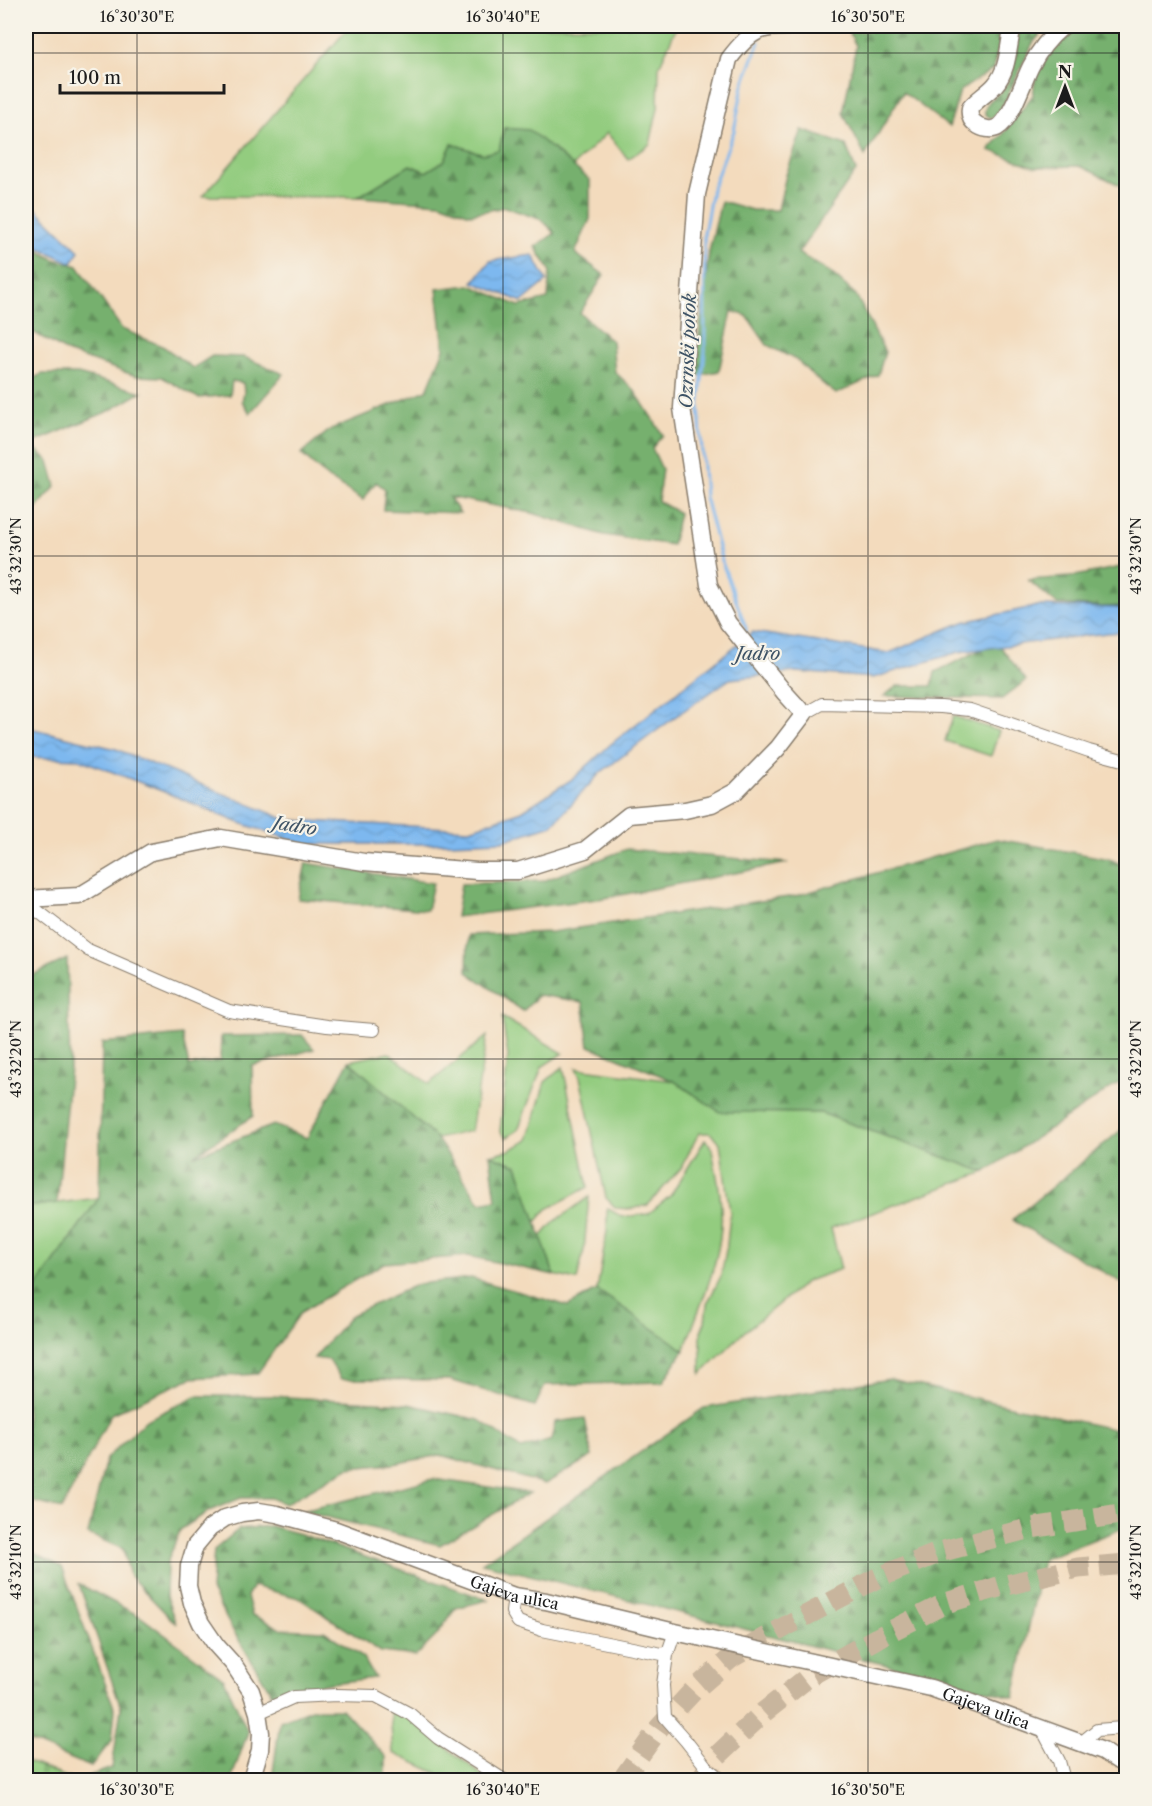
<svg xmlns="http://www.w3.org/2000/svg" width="1152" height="1806" viewBox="0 0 1152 1806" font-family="'Libre Caslon Text',serif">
<defs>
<pattern id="forest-firs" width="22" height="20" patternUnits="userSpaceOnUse" patternTransform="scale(1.5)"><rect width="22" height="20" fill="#76b06e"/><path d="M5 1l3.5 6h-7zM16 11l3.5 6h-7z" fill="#608e5a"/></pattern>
<pattern id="cemetery-stones" width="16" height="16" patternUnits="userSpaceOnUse" patternTransform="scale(1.5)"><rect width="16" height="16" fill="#93cc7f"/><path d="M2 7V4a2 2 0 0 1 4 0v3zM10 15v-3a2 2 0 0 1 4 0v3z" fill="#7eaf6d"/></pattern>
<pattern id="water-waves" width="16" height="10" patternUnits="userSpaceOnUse" patternTransform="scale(1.5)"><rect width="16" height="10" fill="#7db8ef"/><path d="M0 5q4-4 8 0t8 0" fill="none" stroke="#6b9ecc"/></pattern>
</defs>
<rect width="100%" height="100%" fill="#f7f3e8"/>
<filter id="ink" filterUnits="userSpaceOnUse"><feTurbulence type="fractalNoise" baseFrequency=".0167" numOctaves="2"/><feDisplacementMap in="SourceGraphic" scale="12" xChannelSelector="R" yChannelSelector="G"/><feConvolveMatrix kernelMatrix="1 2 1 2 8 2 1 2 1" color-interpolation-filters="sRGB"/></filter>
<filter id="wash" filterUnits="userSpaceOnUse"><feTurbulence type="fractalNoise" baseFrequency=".008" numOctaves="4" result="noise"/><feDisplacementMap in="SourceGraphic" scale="24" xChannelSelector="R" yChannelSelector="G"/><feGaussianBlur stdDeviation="1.35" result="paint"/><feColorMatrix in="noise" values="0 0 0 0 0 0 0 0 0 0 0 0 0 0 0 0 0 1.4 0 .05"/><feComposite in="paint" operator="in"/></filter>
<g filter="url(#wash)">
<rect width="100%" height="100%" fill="#f3dbbd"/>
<!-- grass -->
<path fill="#93cc7f" stroke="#58744e" stroke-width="1.5" d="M 350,26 L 677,26 L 659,67 L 658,108 L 650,144 L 628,159 L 607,133 L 573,166 L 552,148 L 504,128 L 500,150 L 483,154 L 452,144 L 444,161 L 426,172 L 410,165 L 358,197 L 203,196 Z
M 953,716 L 999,731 L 991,756 L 945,741 Z
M 502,1017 L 563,1053 L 542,1067 L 518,1130 L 506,1138 L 500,1131 L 508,1056 Z
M 487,1036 L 471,1131 L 437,1139 L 349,1061 L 389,1053 L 429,1084 Z
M 563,1067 L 588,1187 L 547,1209 L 536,1222 L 517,1165 L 490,1155 L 510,1150 L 528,1140 L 545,1082 Z
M 576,1068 L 674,1081 L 720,1112 L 821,1113 L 985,1172 L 831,1228 L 841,1269 L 807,1281 L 744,1332 L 701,1374 L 701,1332 L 705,1322 L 707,1304 L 721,1276 L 727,1245 L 730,1213 L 720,1143 L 710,1133 L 699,1133 L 681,1168 L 648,1205 L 631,1209 L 616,1208 L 606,1198 L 580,1077 Z
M 705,1140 L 711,1145 C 716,1172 723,1199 721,1227 C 719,1266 697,1313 684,1350 L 597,1290 L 607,1231 L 607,1208 L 622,1217 L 648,1214 L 671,1195 Z
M 589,1197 L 584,1250 L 577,1280 L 554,1275 L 541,1237 L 554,1222 Z
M 99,1198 L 26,1302 L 26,1207 Z
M 390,1711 L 409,1718 L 488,1780 L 435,1780 L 437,1773 L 393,1753 Z"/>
<!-- forest -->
<path fill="url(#forest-firs)" stroke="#496645" stroke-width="1.5" d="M 910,26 L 1004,26 L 993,69 L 960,91 L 949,127 L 903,92 L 865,156 L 843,113 L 856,46 L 849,32 L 903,29 Z
M 1020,26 L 1047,26 L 1033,43 L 1005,101 L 994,117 L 991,118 L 985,114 C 983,100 1001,96 1006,85 C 1016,68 1015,45 1020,26 Z
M 1082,26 L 1126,26 L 1126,188 L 1080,166 L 1035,167 L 989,150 L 1004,133 L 1033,95 L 1036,72 L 1050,48 Z
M 504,128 L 529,130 L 590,180 L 590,219 L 575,253 L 604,275 L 580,313 L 612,341 L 615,372 L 634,390 L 663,435 L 652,448 L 662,469 L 658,501 L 679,513 L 672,545 L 604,535 L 532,513 L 449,497 L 460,513 L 383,510 L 385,489 L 376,482 L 363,500 L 328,478 L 301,454 L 331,429 L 427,390 L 444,349 L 437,289 L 470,285 L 519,306 L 548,299 L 550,270 L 535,247 L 555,233 L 542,220 L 505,207 L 470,214 L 440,203 L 358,197 L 410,165 L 426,172 L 444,161 L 452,144 L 483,154 L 499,150 Z
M 802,130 L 846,145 L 856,171 L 798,253 L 830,272 L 856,295 L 885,352 L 878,375 L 836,394 L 813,376 L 798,361 L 767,345 L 747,316 L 732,311 L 719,371 L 694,376 L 709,252 L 721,201 L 752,210 L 778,210 L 786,175 Z
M 26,245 L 54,259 L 78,266 L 122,329 L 164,347 L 193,368 L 212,356 L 244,357 L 284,374 L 250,413 L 242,401 L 244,392 L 243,383 L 232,381 L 230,395 L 198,398 L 162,377 L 136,376 L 69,353 L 26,328 Z
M 42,374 L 78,374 L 142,392 L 109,411 L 30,444 L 49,461 L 56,486 L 33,512 L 26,515 L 26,382 Z
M 1126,566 L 1126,606 L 1103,607 L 1057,604 L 1028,580 L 1070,577 Z
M 997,642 L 1026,680 L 1002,699 L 884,696 L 897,686 L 932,686 L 935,672 Z
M 997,839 L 1110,859 L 1126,867 L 1126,1078 L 985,1172 L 821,1113 L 720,1112 L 674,1081 L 589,1046 L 583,1002 L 539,995 L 523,1011 L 467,972 L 468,935 L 551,932 L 795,896 Z
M 627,849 L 788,863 L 605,898 L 456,917 L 461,884 L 543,881 Z
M 306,863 L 433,883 L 427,910 L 298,899 Z
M 67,959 L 70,1067 L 57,1203 L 26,1207 L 26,978 Z
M 182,1035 L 189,1066 L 220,1061 L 221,1036 L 302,1035 L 314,1049 L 252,1066 L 253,1116 L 193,1156 L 274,1125 L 307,1138 L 349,1061 L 437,1139 L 480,1203 L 496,1200 L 490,1155 L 517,1165 L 554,1275 L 468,1256 L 384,1263 L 301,1312 L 257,1374 L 191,1378 L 111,1414 L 62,1509 L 26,1500 L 26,1302 L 99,1198 L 102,1043 Z
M 1126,1126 L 1126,1285 L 1012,1220 Z
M 471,1278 L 568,1306 L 597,1290 L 684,1350 L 663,1382 L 545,1385 L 535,1406 L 450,1380 L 341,1379 L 329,1360 L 314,1358 L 351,1315 L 418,1284 Z
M 890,1379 L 1126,1432 L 1126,1527 L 1043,1559 L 1014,1697 L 482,1563 L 704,1408 Z
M 196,1396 L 271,1396 L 408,1404 L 479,1420 L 521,1449 L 552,1440 L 555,1422 L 585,1418 L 592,1456 L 545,1484 L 440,1455 L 394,1464 L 348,1468 L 285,1504 L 271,1498 L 241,1498 L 209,1511 L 180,1530 L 167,1563 L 166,1596 L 176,1624 L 130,1576 L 123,1549 L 88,1534 L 106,1459 L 146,1420 Z
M 433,1479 L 530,1493 L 440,1545 L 302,1511 Z
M 270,1526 L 300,1534 L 488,1600 L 456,1608 L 436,1636 L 416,1656 L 381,1652 L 299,1598 L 253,1586 L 247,1596 L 252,1615 L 282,1629 L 324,1631 L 362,1656 L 375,1678 L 331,1683 L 272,1694 L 232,1629 L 211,1590 L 214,1550 L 239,1529 Z
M 26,1549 L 62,1567 L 115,1710 L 112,1740 L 91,1767 L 26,1740 Z
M 79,1584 L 141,1617 L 224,1679 L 248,1732 L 231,1780 L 78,1780 L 112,1768 L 121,1708 Z
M 311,1709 L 342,1709 L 386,1757 L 386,1780 L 269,1780 L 273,1772 L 280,1721 Z"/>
<!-- cemetery -->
<path fill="url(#cemetery-stones)" stroke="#58744e" stroke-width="1.5" d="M 26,1761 L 69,1778 L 69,1780 L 26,1780 Z"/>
<!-- water -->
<path fill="url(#water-waves)" stroke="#4c6a86" stroke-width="1.5" d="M 26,199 L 79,251 L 72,263 L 26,242 Z
M 533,255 L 547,281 L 522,302 L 473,282 L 490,261 Z
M 1037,606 L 1126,608 L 1126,632 L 1107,633 L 959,652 L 873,678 L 796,672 L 730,679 L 679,714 L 600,773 L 552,825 L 502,841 L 421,844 L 303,844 L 237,822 L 180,798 L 79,759 L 26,757 L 26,730 L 34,729 L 116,749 L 287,820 L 470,829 L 522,811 L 574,778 L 611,744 L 753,632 L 889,653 L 963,622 Z"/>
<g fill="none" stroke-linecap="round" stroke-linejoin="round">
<!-- stream -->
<path stroke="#7db8ef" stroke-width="3" d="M 746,633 L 746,628 L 722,562 L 705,497 L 699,407 L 705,351 L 704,234 L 712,189 L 734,131 L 743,85 L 759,42"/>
</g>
</g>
<g filter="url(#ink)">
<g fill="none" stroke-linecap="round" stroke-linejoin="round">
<!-- highway-tunnel -->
<path stroke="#c8b59d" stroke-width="21" stroke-dasharray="21 10" stroke-linecap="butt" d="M 622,1780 L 659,1728 L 693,1691 L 731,1658 L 788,1625 L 877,1578 L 943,1551 L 1031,1528 L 1126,1513
M 700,1780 L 718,1755 L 764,1712 L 811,1675 L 877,1638 L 946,1603 L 1002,1586 L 1078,1568 L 1126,1564"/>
<defs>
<path id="street" d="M 804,714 L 822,704 L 941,707 L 970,710 L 1089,751 L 1126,761
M 26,902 L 88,950 L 229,1011 L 327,1026 L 374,1030
M 514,1596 L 512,1612 L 518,1622 L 542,1630 L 667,1655
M 675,1632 L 667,1655 L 663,1685 L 665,1717 L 686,1741 L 708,1769 L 722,1780
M 258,1713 L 294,1697 L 337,1695 L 376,1696 L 410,1714 L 438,1738 L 504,1780
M 1042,1729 L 1059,1761 L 1064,1780
M 1081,1743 L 1097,1730 L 1122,1728 L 1126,1729"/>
<g id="secondary">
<path d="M 1013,26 C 1008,45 1009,69 995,85 C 987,94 977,99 970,108 C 969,115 970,120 976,124 C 982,129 992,131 998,127 C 1011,120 1024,79 1031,66 C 1039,50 1050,37 1063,26"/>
<path d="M 26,899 L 79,896 L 151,852 L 221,838 L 364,862 L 477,871 L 518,871 L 585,850 L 629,815 L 685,810 L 712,804 L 736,791 L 778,748 L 804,714 L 784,692 L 728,623 L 709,585 L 682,408 L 697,194 L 729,59 C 756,23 764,28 806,26"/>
<path id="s1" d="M 251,1780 L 260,1750 L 261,1733 L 258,1713 L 251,1691 L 234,1665 L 216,1645 L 201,1623 L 192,1603 L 188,1586 L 189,1566 L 195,1546 L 210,1528 L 225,1518 L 242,1513 L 259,1511 L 277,1514 L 336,1530 L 514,1596 L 546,1601 L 675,1632 L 931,1688 L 1103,1751 L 1126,1766"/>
</g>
</defs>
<!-- street casing -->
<use href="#street" stroke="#887c6c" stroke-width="14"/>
<!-- secondary casing -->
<use href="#secondary" stroke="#887c6c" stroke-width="19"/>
<!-- street -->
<use href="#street" stroke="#fff" stroke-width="12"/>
<!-- secondary -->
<use href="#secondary" stroke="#fff" stroke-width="16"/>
</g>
</g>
<!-- ticks -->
<path fill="none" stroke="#1c1c1c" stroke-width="1.5" stroke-opacity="0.45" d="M 137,26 L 137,1780M 503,26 L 503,1780M 868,26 L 868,1780M 26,53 L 1126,53M 26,556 L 1126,556M 26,1059 L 1126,1059M 26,1562 L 1126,1562"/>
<g text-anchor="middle" stroke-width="4.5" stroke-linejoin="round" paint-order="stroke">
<!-- street labels -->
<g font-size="16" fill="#1c1c1c" stroke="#f7f3e8">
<text dy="6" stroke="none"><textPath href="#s1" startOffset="602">Gajeva ulica</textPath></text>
<text dy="6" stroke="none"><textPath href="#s1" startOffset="1088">Gajeva ulica</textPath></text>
</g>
<!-- water labels -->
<g font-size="18" font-style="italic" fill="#3e5366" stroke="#f7f3e8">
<text transform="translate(688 351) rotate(-88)" y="6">Ozrnski potok</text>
<text x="758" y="660">Jadro</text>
<text transform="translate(295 826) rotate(9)" y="6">Jadro</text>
</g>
</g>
<!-- margin -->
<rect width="1152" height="1806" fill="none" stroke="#f7f3e8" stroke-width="66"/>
<!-- north arrow -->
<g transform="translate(1065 87)" stroke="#f7f3e8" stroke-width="4.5" paint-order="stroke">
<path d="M0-4.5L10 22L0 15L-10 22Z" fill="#1c1c1c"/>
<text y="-9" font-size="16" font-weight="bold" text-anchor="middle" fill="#1c1c1c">N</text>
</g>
<!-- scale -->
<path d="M60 84v9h164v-9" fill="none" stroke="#1c1c1c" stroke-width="3"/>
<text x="69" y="84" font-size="18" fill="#1c1c1c" stroke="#f7f3e8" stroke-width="4.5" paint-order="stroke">100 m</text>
<rect x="33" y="33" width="1086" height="1740" fill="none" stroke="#1c1c1c" stroke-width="2"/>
<g font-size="15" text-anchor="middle" fill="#1c1c1c">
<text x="137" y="22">16°30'30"E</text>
<text x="503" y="22">16°30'40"E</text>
<text x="868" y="22">16°30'50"E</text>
<text transform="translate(16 556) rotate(-90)" y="5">43°32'30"N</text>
<text transform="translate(1136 556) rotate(-90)" y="5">43°32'30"N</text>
<text transform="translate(16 1059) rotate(-90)" y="5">43°32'20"N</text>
<text transform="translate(1136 1059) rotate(-90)" y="5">43°32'20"N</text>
<text transform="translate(16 1562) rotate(-90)" y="5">43°32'10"N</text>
<text transform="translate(1136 1562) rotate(-90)" y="5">43°32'10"N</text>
<text x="137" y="1795">16°30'30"E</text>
<text x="503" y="1795">16°30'40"E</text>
<text x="868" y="1795">16°30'50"E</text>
</g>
</svg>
